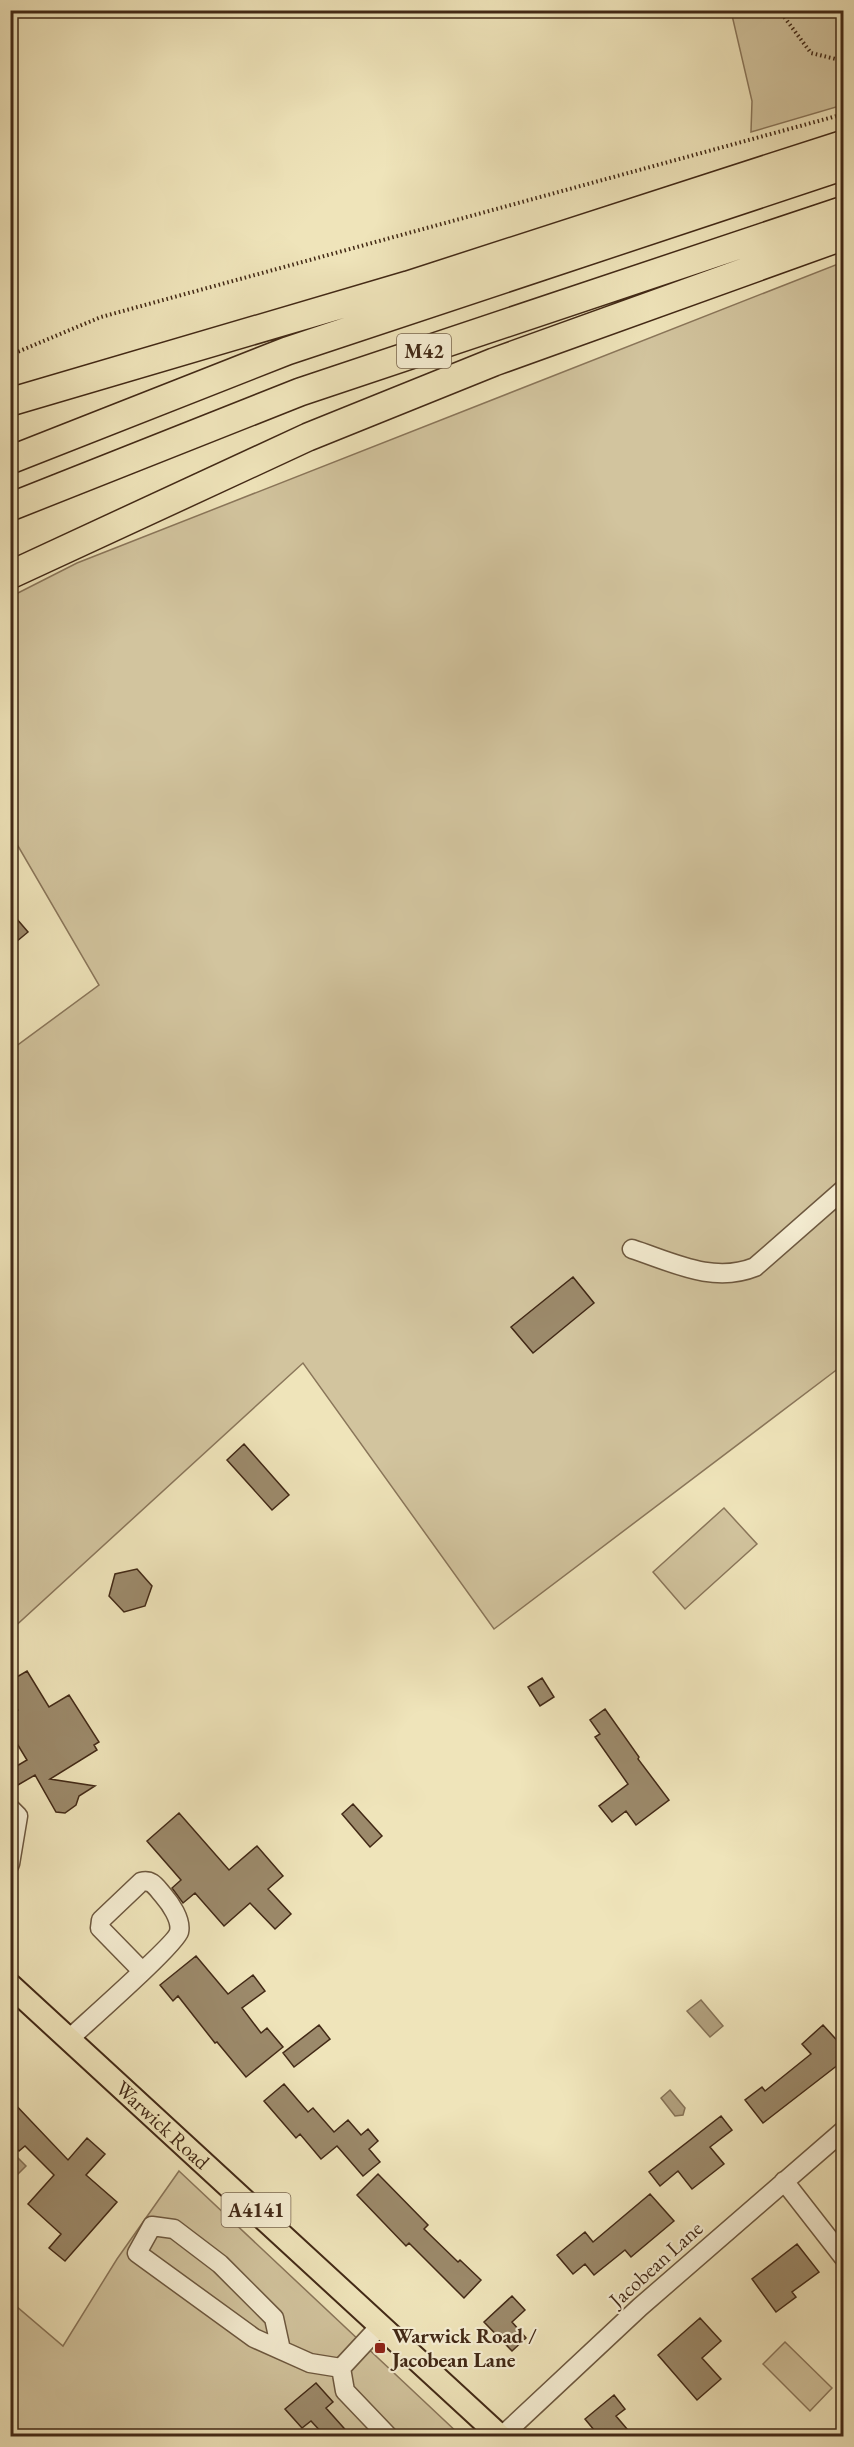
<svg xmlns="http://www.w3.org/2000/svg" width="854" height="2447" viewBox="0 0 854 2447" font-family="'EB Garamond',serif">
<rect width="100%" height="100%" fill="#efe4ba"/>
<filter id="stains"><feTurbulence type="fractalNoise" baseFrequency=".00333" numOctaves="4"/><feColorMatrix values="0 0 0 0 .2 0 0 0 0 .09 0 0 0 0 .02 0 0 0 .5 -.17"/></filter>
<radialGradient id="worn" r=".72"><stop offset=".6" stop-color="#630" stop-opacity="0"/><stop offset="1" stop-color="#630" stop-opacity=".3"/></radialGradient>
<!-- green -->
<path fill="#d2c49e" stroke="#8a765a" stroke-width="1.5" d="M 731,11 L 843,11 L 843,105 L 751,132 L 752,101 Z
M 843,262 L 843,1365 L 494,1629 L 303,1363 L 11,1630 L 11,1050 L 99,985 L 11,834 L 10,597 L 77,563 Z
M 724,1508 L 757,1544 L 685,1609 L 653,1572 Z
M 179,2171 L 461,2436 L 11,2436 L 10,2301 L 63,2346 L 117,2259 Z
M 785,2342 L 832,2388 L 810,2411 L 763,2364 Z"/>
<!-- water -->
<path fill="#b4a482" stroke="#867357" stroke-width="1.5" d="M 701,2000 L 723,2026 L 710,2037 L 687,2011 Z
M 670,2090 L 685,2108 L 683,2115 L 675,2116 L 661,2098 Z
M 17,2157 L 26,2166 L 11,2181 L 11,2164 Z"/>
<!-- building -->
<path fill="#9c8a6b" stroke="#422916" stroke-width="1.5" d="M 10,911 L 28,932 L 10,947 Z
M 573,1277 L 594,1303 L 533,1353 L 511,1327 Z
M 244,1444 L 289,1495 L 272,1510 L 227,1460 Z
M 137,1569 L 152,1586 L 145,1606 L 124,1612 L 109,1596 L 115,1574 Z
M 27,1671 L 49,1707 L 69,1695 L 99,1742 L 94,1745 L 97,1750 L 50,1779 L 95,1786 L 79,1796 L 76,1805 L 65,1813 L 56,1812 L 35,1775 L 18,1785 L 10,1773 L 10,1770 L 27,1760 L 10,1732 L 10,1715 L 18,1710 L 10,1698 L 10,1681 Z
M 542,1678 L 554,1697 L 540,1706 L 528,1687 Z
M 605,1709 L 639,1757 L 638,1759 L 669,1800 L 636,1825 L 626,1811 L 612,1822 L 599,1806 L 628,1784 L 595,1737 L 600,1734 L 590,1720 Z
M 353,1804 L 382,1836 L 370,1847 L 342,1814 Z
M 179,1813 L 229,1870 L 257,1846 L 283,1876 L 268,1889 L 291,1914 L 275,1929 L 250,1903 L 224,1926 L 195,1893 L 183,1903 L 172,1888 L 181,1880 L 147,1841 Z
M 196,1956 L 228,1994 L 253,1975 L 265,1991 L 242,2008 L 261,2033 L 267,2028 L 283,2047 L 246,2077 L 217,2042 L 215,2043 L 178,1996 L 173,2001 L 160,1985 Z
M 319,2025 L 330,2039 L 294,2067 L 283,2053 Z
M 823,2025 L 843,2047 L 843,2061 L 763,2123 L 745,2100 L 762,2087 L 765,2091 L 811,2054 L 802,2044 Z
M 284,2084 L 308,2112 L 313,2108 L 334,2132 L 348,2120 L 361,2135 L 368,2129 L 378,2141 L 369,2149 L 380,2162 L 363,2176 L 337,2146 L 321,2159 L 300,2134 L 296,2138 L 264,2101 Z
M 10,2099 L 68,2160 L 87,2138 L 105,2154 L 86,2175 L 117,2202 L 65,2261 L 49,2248 L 61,2234 L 28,2204 L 54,2175 L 25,2146 L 19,2151 L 10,2142 Z
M 721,2116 L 732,2130 L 710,2147 L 724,2164 L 692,2189 L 678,2171 L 660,2186 L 649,2172 Z
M 378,2174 L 428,2225 L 424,2229 L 458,2262 L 460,2260 L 481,2280 L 464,2298 L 409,2243 L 406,2246 L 357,2195 Z
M 650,2194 L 674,2221 L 631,2257 L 625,2250 L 594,2275 L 585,2264 L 573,2274 L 557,2255 L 585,2232 L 593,2242 Z
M 797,2244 L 819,2272 L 792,2292 L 796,2297 L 776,2312 L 752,2279 Z
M 512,2296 L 525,2310 L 512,2322 L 526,2338 L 512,2351 L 484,2322 Z
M 700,2318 L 721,2341 L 702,2358 L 721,2379 L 697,2400 L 658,2355 Z
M 316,2383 L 333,2402 L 326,2408 L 351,2436 L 325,2436 L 311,2421 L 302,2428 L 285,2409 Z
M 614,2395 L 625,2409 L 616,2416 L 633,2436 L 599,2436 L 585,2419 Z"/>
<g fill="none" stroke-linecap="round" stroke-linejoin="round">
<defs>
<path id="minor" d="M 632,1249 C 672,1262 713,1284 755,1267 L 844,1189
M 10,1808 L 18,1816 L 10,1864
M 69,2039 C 85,2024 176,1944 179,1932 C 182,1920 170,1903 163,1895 C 156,1887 152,1879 141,1882 L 101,1920 L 100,1928 L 142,1971
M 784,2181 L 844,2258
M 380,2326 L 341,2368 L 345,2391 L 388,2436
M 281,2350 L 274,2318 L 220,2264 L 174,2229 L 152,2226 L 137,2253 L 254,2338 L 310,2363 L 341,2368
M 502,2436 L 640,2307 L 844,2130"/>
<g id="major">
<path id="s1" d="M 10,1985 L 500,2436"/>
</g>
<path id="highway" d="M 10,402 L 408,285 L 844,144
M 10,460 L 287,351 L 844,166
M 10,507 L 300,392 L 844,210
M 10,575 L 308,437 L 494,362 L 844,236"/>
</defs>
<!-- minor casing -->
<use href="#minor" stroke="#6d583f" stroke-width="21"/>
<!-- major casing -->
<use href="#major" stroke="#422916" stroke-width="26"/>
<!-- highway casing -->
<use href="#highway" stroke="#422916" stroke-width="30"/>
<!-- path -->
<path stroke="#422916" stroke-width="4" stroke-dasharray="1.5 3" stroke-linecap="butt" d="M 779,10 L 811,53 L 844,61
M 10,355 L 101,317 L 844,114"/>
<!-- minor -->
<use href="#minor" stroke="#f5edd2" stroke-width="18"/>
<!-- major -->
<use href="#major" stroke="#efe4ba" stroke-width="22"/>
<!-- highway -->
<use href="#highway" stroke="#efe4ba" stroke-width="27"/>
</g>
<!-- markers -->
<rect fill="#8f2418" stroke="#f5edd2" stroke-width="2" x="374" y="2342" width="12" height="12" rx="3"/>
<g text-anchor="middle" stroke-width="4.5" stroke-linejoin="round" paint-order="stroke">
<!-- shield labels -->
<g fill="#f5edd2" stroke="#78644e" stroke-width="1.5">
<rect x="397" y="334" width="54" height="34" rx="4.5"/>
<rect x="221.5" y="2193" width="69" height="34" rx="4.5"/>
</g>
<g font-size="20" font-weight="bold" fill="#422916">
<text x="424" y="358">M42</text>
<text x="256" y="2217">A4141</text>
</g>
<!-- street labels -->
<g font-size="21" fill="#422916" stroke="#f5edd2">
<text dy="7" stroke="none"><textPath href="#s1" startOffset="207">Warwick Road</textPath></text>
<text transform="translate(656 2264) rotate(-42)" y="7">Jacobean Lane</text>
</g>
<!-- poi labels -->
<g font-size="21" font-weight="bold" fill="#422916" stroke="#f5edd2" text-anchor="start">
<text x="392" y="2343">Warwick Road /<tspan x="392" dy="24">Jacobean Lane</tspan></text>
</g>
</g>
<!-- margin -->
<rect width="854" height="2447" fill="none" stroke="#efe4ba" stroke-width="36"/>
<rect x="12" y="12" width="830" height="2423" fill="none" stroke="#422916" stroke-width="3"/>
<rect x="18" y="18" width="818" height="2411" fill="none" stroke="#422916" stroke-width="1.5"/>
<rect width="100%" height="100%" filter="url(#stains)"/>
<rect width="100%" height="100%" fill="url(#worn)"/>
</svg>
